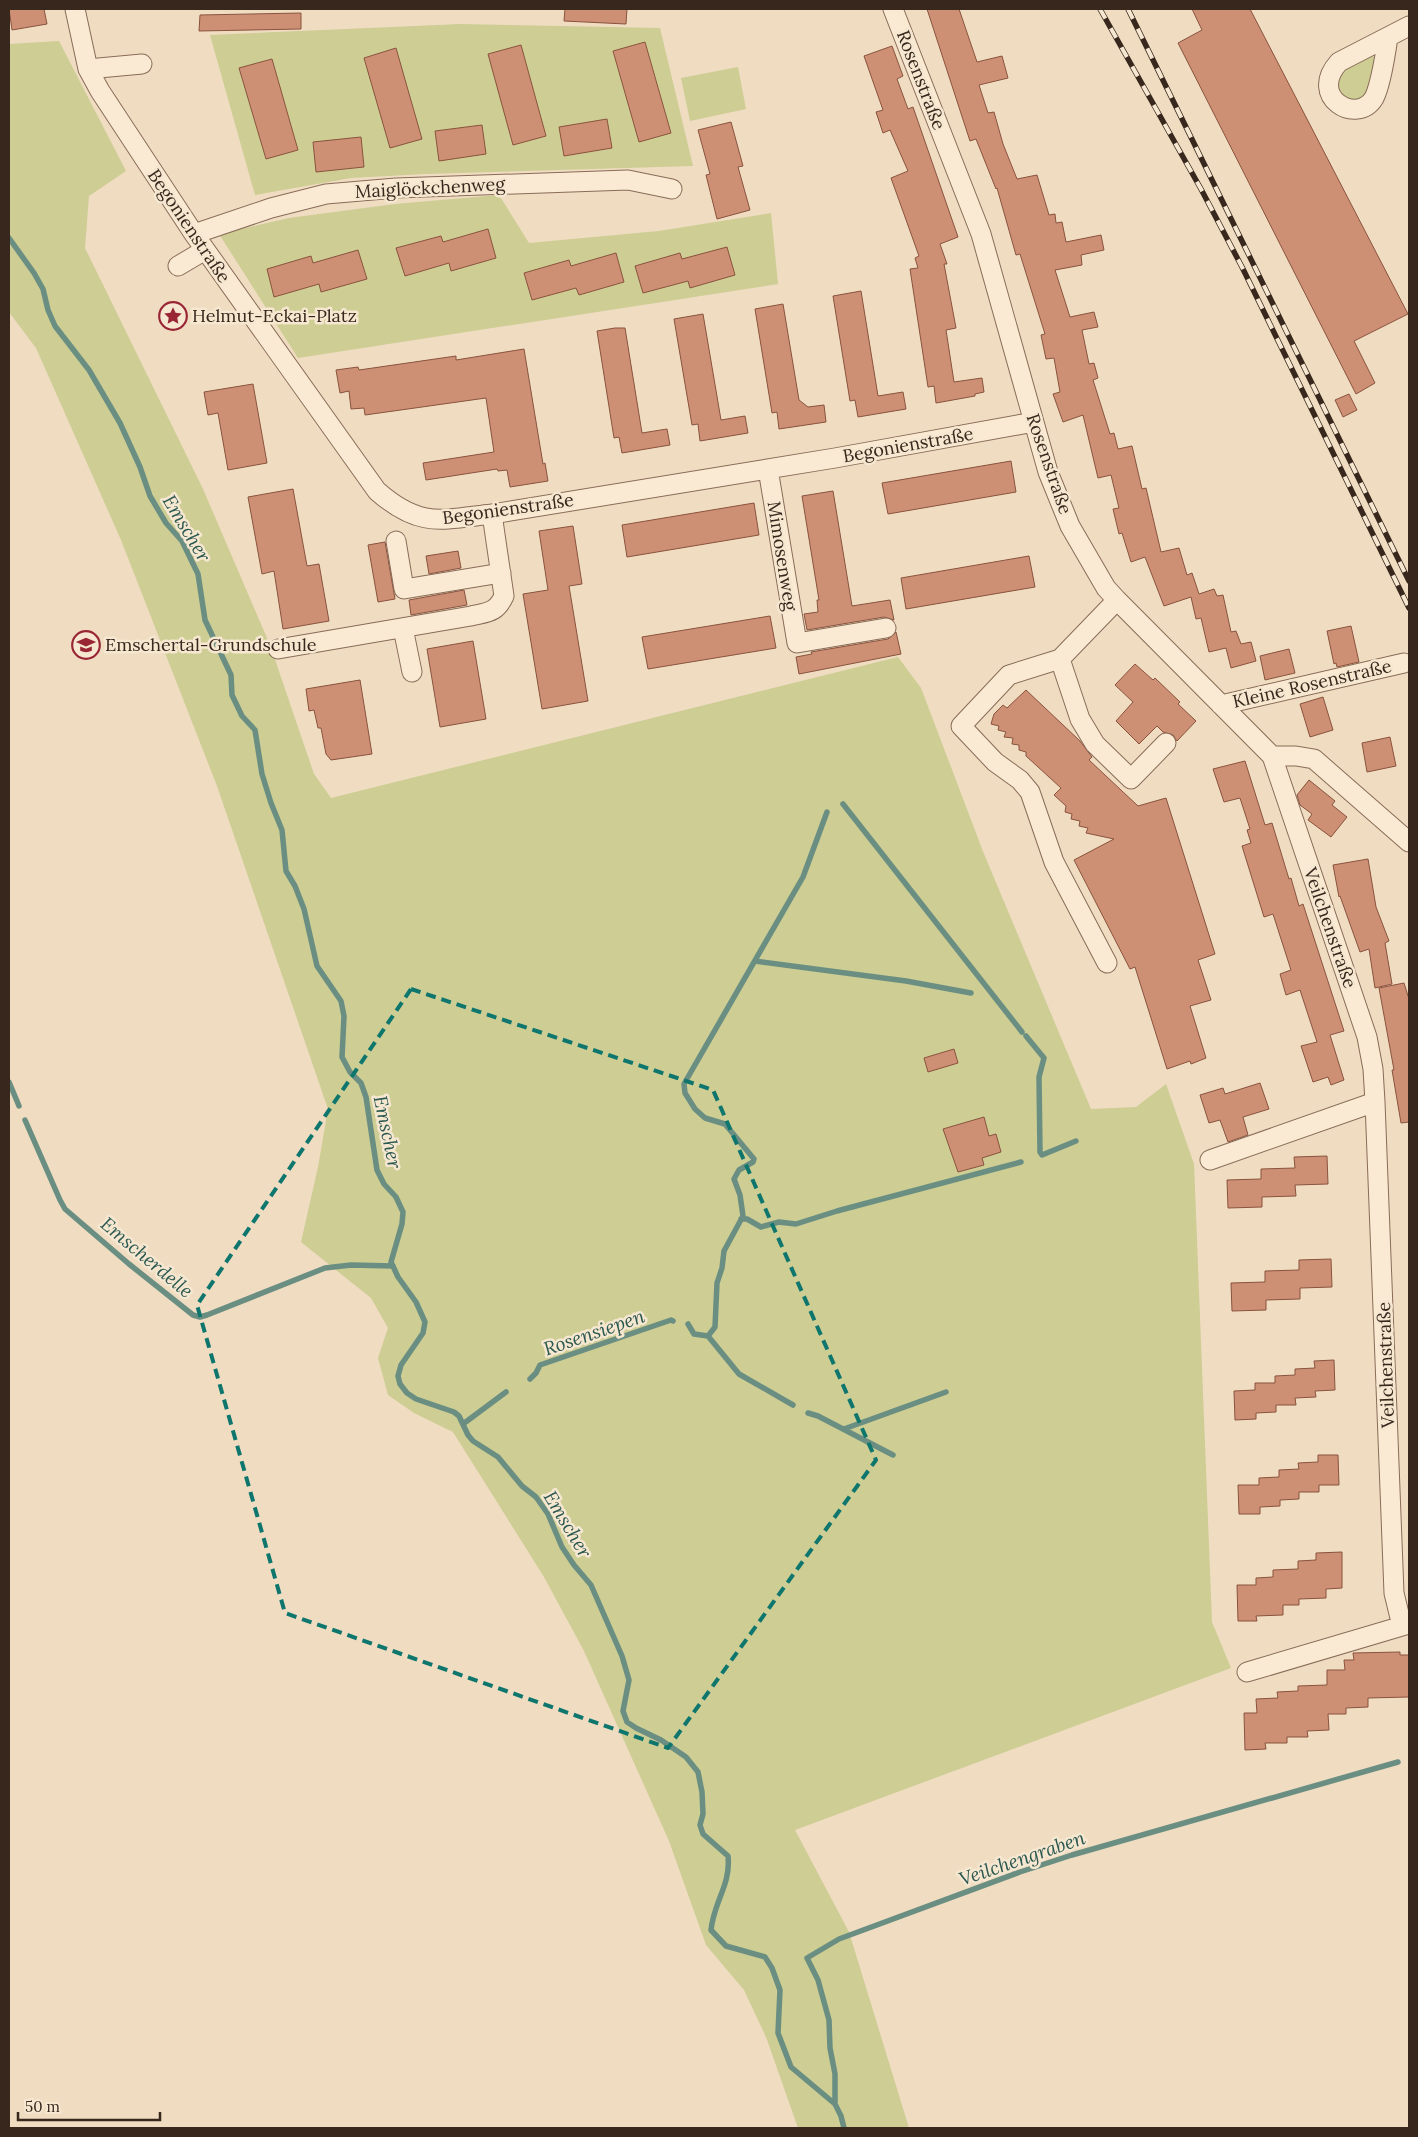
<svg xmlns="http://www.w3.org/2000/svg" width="1418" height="2137" viewBox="0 0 1418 2137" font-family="Lora,serif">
<rect width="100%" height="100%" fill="#efdcc1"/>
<!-- green -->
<path fill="#cdcd94" d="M 461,24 L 660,28 L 693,166 L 425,174 L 351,178 L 255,195 L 210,35 Z
M 59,41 L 126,171 L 89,196 L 85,248 L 203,489 L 270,645 L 314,774 L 331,798 L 898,657 L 921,688 L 984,854 L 1091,1109 L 1136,1107 L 1166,1084 L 1194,1164 L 1212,1622 L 1231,1668 L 795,1830 L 849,1932 L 909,2128 L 798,2128 L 766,2037 L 744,1990 L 706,1945 L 669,1841 L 584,1651 L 544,1577 L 453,1432 L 414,1413 L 388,1395 L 378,1358 L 388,1328 L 371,1298 L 301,1242 L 318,1167 L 328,1109 L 217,786 L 121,540 L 36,348 L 9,312 L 9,44 Z
M 1371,56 L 1375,57 C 1372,68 1372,83 1367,92 C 1354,116 1324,85 1346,68 C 1353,63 1363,59 1371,56 Z
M 738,67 L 746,109 L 690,121 L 681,78 Z
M 499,195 L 529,243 L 659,231 L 771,213 L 778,284 L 298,358 L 219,234 L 289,218 L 395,204 Z"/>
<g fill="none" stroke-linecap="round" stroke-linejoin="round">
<!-- stream -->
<path stroke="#6a8f82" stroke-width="5.5" d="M 9,238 L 34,273 L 43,289 L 48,310 L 55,326 L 89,370 L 120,423 L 140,467 L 150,496 L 166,523 L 182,541 L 198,574 L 205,620 L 231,675 L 232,695 L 242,716 L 255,730 L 262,774 L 271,803 L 282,830 L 286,871 L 295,886 L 304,909 L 317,966 L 341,1001 L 344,1016 L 342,1057 L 350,1072 L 361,1083 L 366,1097 L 377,1170 L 384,1184 L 396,1197 L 403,1212 L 402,1224 L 391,1262 L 398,1277 L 416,1302 L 425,1322 L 423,1333 L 401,1365 L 398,1376 L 400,1384 L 407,1393 L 416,1399 L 454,1412 L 459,1416 L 468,1435 L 473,1441 L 498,1457 L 522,1486 L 536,1497 L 548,1514 L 562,1547 L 574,1565 L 591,1585 L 622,1656 L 629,1680 L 623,1711 L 627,1722 L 636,1728 L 661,1740 L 686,1757 L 698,1772 L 702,1792 L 703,1814 L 700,1825 L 703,1834 L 728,1856 C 731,1885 714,1901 711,1930 L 726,1946 L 765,1957 L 772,1968 L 780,1990 L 778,2033 L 791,2067 L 835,2104 L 841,2116 L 844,2128
M 843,804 L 1022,1032
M 755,961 L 906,981 L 971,993
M 1026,1036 L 1044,1058 L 1039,1077 L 1040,1152 L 1042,1155 L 1076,1141
M 9,1082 L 19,1106
M 25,1120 L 60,1200 L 65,1209 L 129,1264 L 193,1315 L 200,1317 L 207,1315 L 325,1268 L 351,1265 L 393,1266
M 741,1219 L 747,1219 L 761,1227 L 779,1222 L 796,1224 L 837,1211 L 1021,1162
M 688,1324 L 694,1334 L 708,1336 L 715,1327 L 717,1283 L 722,1268 L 724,1251 L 743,1216 L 740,1195 L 734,1179 L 739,1170 L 753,1162 L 754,1159 L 725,1124 L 705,1118 L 695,1109 L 685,1093 L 684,1084 L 803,877 L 827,812
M 708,1336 L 739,1374 L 793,1405
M 530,1379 L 536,1373 L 540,1365 L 671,1320 L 673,1321
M 808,1413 L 818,1416 L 893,1455
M 463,1424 L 506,1392
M 844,1429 L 946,1392
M 835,2104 L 835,2074 L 830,2048 L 829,2020 L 818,1980 L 807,1958 L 839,1939 L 1020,1872 L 1072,1855 L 1398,1762"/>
</g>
<!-- building -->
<path fill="#ce9075" stroke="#89533d" d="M 9,9 L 44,9 L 47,24 L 12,30 Z
M 565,9 L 627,9 L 626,24 L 564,21 Z
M 927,9 L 959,9 L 977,62 L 1002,56 L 1008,78 L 979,85 L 988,113 L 994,112 L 1003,144 L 1017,179 L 1037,175 L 1049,215 L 1055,214 L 1056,223 L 1062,222 L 1066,242 L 1101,235 L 1104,250 L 1081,255 L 1082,265 L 1055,270 L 1070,317 L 1094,312 L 1098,327 L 1082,330 L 1089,364 L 1094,363 L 1098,378 L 1093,380 L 1110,434 L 1114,433 L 1118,449 L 1132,446 L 1142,489 L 1146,488 L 1161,552 L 1179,548 L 1187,575 L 1192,573 L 1199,594 L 1214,589 L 1217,596 L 1223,595 L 1231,632 L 1236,631 L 1241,644 L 1251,642 L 1256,661 L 1231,668 L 1226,648 L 1209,652 L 1201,618 L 1196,619 L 1191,597 L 1164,606 L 1145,557 L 1131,562 L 1122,533 L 1119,534 L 1113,509 L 1119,508 L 1111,475 L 1098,478 L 1083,415 L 1063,422 L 1053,394 L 1060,392 L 1054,358 L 1046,359 L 1041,335 L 1045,334 L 1020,254 L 1016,255 L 997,188 L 996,189 L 976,139 L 970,141 Z
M 1192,9 L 1250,9 L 1408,314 L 1354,341 L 1375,383 L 1356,394 L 1178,43 L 1202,30 Z
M 301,13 L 301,29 L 199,31 L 200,15 Z
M 645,42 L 671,133 L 639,142 L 613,51 Z
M 521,45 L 546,136 L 513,145 L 488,54 Z
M 892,46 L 903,76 L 897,79 L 908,109 L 913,107 L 958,237 L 940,244 L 947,264 L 944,264 L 956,328 L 946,330 L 954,382 L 982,378 L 984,392 L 975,394 L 975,396 L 936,403 L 934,386 L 928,387 L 910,269 L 918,268 L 915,258 L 919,256 L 891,178 L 908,171 L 890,130 L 883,133 L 876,112 L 883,110 L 864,56 Z
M 396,48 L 422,139 L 390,148 L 364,58 Z
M 272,59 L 298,150 L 266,159 L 239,68 Z
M 607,119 L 612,148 L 564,156 L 559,127 Z
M 731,122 L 743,166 L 738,167 L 750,210 L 717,219 L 706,175 L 710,174 L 698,130 Z
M 482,125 L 486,154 L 439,161 L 435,131 Z
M 361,137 L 364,167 L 316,172 L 313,142 Z
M 488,229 L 496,258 L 451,271 L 449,263 L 405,276 L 396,248 L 441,236 L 443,242 Z
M 727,247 L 735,275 L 690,288 L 688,281 L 643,293 L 635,266 L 680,253 L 682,259 Z
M 358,250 L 367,279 L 321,292 L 319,284 L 274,297 L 267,269 L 311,256 L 313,263 Z
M 616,253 L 624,282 L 579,295 L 576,288 L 532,300 L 524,273 L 569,260 L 571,266 Z
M 861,291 L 878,396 L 903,392 L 906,409 L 858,417 L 855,400 L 850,401 L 833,296 Z
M 783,304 L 799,400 L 808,407 L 824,405 L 826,422 L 779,429 L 777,412 L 772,413 L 755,309 Z
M 703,314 L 721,420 L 745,416 L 748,433 L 700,441 L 698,424 L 692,425 L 674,319 Z
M 615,328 L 625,328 L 642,433 L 667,429 L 670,445 L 622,453 L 619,437 L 614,438 L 597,331 Z
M 524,349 L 543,464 L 545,463 L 548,481 L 510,487 L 507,470 L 498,471 L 497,469 L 426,480 L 423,463 L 494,452 L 486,398 L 365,415 L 364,408 L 351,409 L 349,391 L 340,393 L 336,370 L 358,367 L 359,370 L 456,356 L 456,360 Z
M 253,384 L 267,463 L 228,470 L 218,413 L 208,415 L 204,392 Z
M 1349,394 L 1357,410 L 1343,417 L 1335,400 Z
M 1011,461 L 1016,492 L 888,514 L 882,483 Z
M 293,489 L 307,566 L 319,564 L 329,621 L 283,629 L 274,571 L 262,574 L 248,497 Z
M 833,491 L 852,606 L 890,600 L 894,620 L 884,617 L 807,630 L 804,614 L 818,612 L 817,600 L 819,600 L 802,496 Z
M 754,503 L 759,535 L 627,557 L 622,525 Z
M 573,526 L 582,584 L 569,586 L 588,701 L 542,709 L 523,594 L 548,590 L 539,531 Z
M 385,542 L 395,599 L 378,602 L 368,545 Z
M 458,551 L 461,568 L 429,574 L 426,556 Z
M 1029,556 L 1035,587 L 906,609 L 901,578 Z
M 464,590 L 467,605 L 411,615 L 409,600 Z
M 770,616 L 776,648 L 648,669 L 642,637 Z
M 1351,626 L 1359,662 L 1337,667 L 1336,663 L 1334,664 L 1327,631 Z
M 896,632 L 901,654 L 799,674 L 796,657 L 812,654 L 811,652 L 888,639 Z
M 473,641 L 486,719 L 440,727 L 427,649 Z
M 1289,649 L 1295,673 L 1265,680 L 1260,656 Z
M 1135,664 L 1153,680 L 1155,678 L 1180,702 L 1178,704 L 1196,721 L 1177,741 L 1173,735 L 1163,732 L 1157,726 L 1139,744 L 1116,721 L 1133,702 L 1115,685 Z
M 360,680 L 372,754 L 331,760 L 326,754 L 321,728 L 318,728 L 314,710 L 309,711 L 306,689 Z
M 1026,690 L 1080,741 L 1092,757 L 1089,760 L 1138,806 L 1166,798 L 1215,954 L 1198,960 L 1211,1000 L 1190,1006 L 1206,1058 L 1191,1064 L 1190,1061 L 1167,1069 L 1135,967 L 1130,969 L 1074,860 L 1114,839 L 1086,833 L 1088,828 L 1079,826 L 1080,821 L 1071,819 L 1072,814 L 1065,812 L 1066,806 L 1054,795 L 1061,788 L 1026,756 L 1026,752 L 1019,750 L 1019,745 L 1012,744 L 1013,738 L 1004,737 L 1006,732 L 998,730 L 999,726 L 991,724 L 994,714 L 1003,705 L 1007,708 Z
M 1323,697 L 1333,730 L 1310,737 L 1300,704 Z
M 1390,737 L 1396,766 L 1367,772 L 1362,743 Z
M 1245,761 L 1265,825 L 1272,823 L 1289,879 L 1291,878 L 1299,906 L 1303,904 L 1344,1031 L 1330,1035 L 1344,1080 L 1331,1085 L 1328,1077 L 1313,1082 L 1301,1046 L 1317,1042 L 1300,990 L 1286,995 L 1280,974 L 1291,970 L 1273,914 L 1264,917 L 1242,846 L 1251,843 L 1247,830 L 1250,829 L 1240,798 L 1224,802 L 1213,769 Z
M 1309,780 L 1335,801 L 1332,805 L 1347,817 L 1331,837 L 1308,820 L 1312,814 L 1300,805 L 1297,795 Z
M 1368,859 L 1376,907 L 1389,941 L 1385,943 L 1392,984 L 1375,988 L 1369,949 L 1360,952 L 1340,896 L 1339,897 L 1333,865 Z
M 1404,983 L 1409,999 L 1409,1122 L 1401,1123 L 1392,1070 L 1394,1070 L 1379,988 Z
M 954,1049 L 958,1063 L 928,1072 L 924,1058 Z
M 1260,1083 L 1269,1109 L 1243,1117 L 1248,1135 L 1228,1142 L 1220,1120 L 1209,1123 L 1200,1095 L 1223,1088 L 1225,1094 Z
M 984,1117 L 989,1136 L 996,1134 L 1001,1152 L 982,1158 L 984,1165 L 958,1172 L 943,1129 Z
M 1327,1156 L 1328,1184 L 1295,1185 L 1296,1196 L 1262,1197 L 1262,1207 L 1228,1208 L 1227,1180 L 1261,1179 L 1261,1169 L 1295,1168 L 1294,1157 Z
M 1331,1259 L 1332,1287 L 1300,1288 L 1300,1299 L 1266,1300 L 1266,1310 L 1232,1311 L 1231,1283 L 1265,1282 L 1265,1271 L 1299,1270 L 1299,1260 Z
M 1334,1360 L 1335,1390 L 1315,1391 L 1316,1397 L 1295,1398 L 1296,1405 L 1276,1405 L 1276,1412 L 1256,1413 L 1256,1419 L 1235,1420 L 1234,1391 L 1255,1390 L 1255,1383 L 1275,1383 L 1275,1376 L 1295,1375 L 1295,1369 L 1315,1368 L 1314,1361 Z
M 1318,1455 L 1338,1455 L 1339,1485 L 1319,1485 L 1319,1492 L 1299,1492 L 1299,1499 L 1280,1500 L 1280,1506 L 1260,1507 L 1260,1514 L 1239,1514 L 1238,1485 L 1259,1485 L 1259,1478 L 1279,1477 L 1279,1470 L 1299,1469 L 1298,1463 L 1318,1462 Z
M 1342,1552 L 1342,1588 L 1326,1589 L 1326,1598 L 1299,1599 L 1299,1605 L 1283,1605 L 1283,1615 L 1256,1616 L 1257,1621 L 1238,1621 L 1237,1585 L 1256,1585 L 1256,1578 L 1273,1577 L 1273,1570 L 1298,1569 L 1298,1561 L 1316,1560 L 1316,1553 Z
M 1400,1652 L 1400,1655 L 1409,1655 L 1409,1697 L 1368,1698 L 1368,1707 L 1346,1708 L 1346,1714 L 1328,1714 L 1329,1730 L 1307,1731 L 1308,1737 L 1287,1737 L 1287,1743 L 1265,1743 L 1266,1749 L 1245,1750 L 1244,1713 L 1257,1713 L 1256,1699 L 1278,1698 L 1277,1692 L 1298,1691 L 1298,1686 L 1327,1685 L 1327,1670 L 1345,1670 L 1344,1660 L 1354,1660 L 1353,1653 Z"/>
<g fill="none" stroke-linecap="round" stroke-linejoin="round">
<defs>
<path id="minor" d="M 75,9 L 88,69 L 100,91 L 194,234 L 377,491 C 419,528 440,520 492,514 L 835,458 L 1034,422
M 893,9 L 981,234 L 1048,472 L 1070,526 L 1106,588 L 1117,600 L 1272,756 L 1367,1037 L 1373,1069 L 1375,1102 L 1394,1593 L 1402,1626
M 1388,37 C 1386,51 1380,87 1374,98 C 1357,126 1307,97 1339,62 L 1409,26
M 88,69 L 142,64
M 194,234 L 271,208 L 326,194 L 396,188 L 628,180 L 672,189
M 178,266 L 205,250
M 768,469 L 797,643 L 886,628
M 396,541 L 404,589 L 501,573
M 403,628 L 412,672
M 278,649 L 471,616 C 488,612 496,613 504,596 L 492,514
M 1060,659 L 1080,719 L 1095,744 L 1131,779 L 1166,743
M 1221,705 L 1404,663
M 1272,756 L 1296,756 L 1314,759 L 1409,842
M 1107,963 L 1054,862 L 1030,792 L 1020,780 L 995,762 L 961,726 L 1009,675 L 1060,659 L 1117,600
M 1210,1160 L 1375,1102
M 1247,1672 L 1409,1624"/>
</defs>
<!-- minor casing -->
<use href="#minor" stroke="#896c58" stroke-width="21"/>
<!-- minor -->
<use href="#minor" stroke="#faead4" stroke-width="19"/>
<defs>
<path id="rail" d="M 1100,9 L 1201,189 L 1242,267 L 1409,608
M 1128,9 L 1409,581"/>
</defs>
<!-- rail casing -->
<use href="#rail" stroke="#38271d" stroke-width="5.5"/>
<!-- rail -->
<use href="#rail" stroke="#f6e7d0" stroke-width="4" stroke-dasharray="11" stroke-linecap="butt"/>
</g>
<!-- marked area -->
<path fill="none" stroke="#0f766e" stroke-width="4" stroke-dasharray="10 6" stroke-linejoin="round" d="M 411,989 L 713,1090 L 876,1460 L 668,1748 L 285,1613 L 197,1305 Z"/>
<!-- icons -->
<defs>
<symbol id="sight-ring" viewBox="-11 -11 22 22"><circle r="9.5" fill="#f6e7d0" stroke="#992634" stroke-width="1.5"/><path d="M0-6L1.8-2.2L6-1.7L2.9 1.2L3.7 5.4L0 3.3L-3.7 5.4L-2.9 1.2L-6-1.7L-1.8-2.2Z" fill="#992634"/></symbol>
<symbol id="school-ring" viewBox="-11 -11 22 22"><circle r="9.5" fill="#f6e7d0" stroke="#992634" stroke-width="1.5"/><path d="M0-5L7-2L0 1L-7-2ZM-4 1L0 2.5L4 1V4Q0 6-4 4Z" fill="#992634"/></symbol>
</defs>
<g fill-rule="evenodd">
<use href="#sight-ring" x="157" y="300" width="32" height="32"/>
<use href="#school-ring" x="70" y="629" width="32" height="32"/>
</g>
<g text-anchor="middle" stroke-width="5" stroke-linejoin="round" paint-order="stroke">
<!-- street labels -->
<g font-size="18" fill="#38271d" stroke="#f6e7d0">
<text transform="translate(921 80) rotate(69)" y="6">Rosenstraße</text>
<text transform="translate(430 188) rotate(-3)" y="6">Maiglöckchenweg</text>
<text transform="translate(189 226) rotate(56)" y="6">Begonienstraße</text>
<text transform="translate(908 445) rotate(-10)" y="6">Begonienstraße</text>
<text transform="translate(1049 464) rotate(71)" y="6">Rosenstraße</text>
<text transform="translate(508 509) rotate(-8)" y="6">Begonienstraße</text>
<text transform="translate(782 556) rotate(81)" y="6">Mimosenweg</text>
<text transform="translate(1312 684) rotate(-13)" y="6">Kleine Rosenstraße</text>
<text transform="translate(1330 928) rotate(71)" y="6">Veilchenstraße</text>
<text transform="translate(1386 1365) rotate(-92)" y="6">Veilchenstraße</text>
</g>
<!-- poi labels -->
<g font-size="18" fill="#38271d" stroke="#f6e7d0" text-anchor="start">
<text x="192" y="322">Helmut-Eckai-Platz</text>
<text x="105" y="651">Emschertal-Grundschule</text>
</g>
<!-- water labels -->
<g font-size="19" font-style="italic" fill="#2b5850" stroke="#f6e7d0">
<text transform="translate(187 528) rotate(59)" y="7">Emscher</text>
<text transform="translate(388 1132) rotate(78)" y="7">Emscher</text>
<text transform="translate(147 1257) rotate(40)" y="7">Emscherdelle</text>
<text transform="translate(594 1332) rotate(-19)" y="7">Rosensiepen</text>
<text transform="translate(568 1524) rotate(59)" y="7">Emscher</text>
<text transform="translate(1022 1858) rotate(-19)" y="7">Veilchengraben</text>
</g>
</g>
<!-- border -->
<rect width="1418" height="2137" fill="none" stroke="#38271d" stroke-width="20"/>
<!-- scale -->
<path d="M18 2112v8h142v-8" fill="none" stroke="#38271d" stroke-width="2.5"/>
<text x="25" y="2112" font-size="15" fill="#38271d" stroke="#f6e7d0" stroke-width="4" paint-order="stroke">50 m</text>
</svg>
